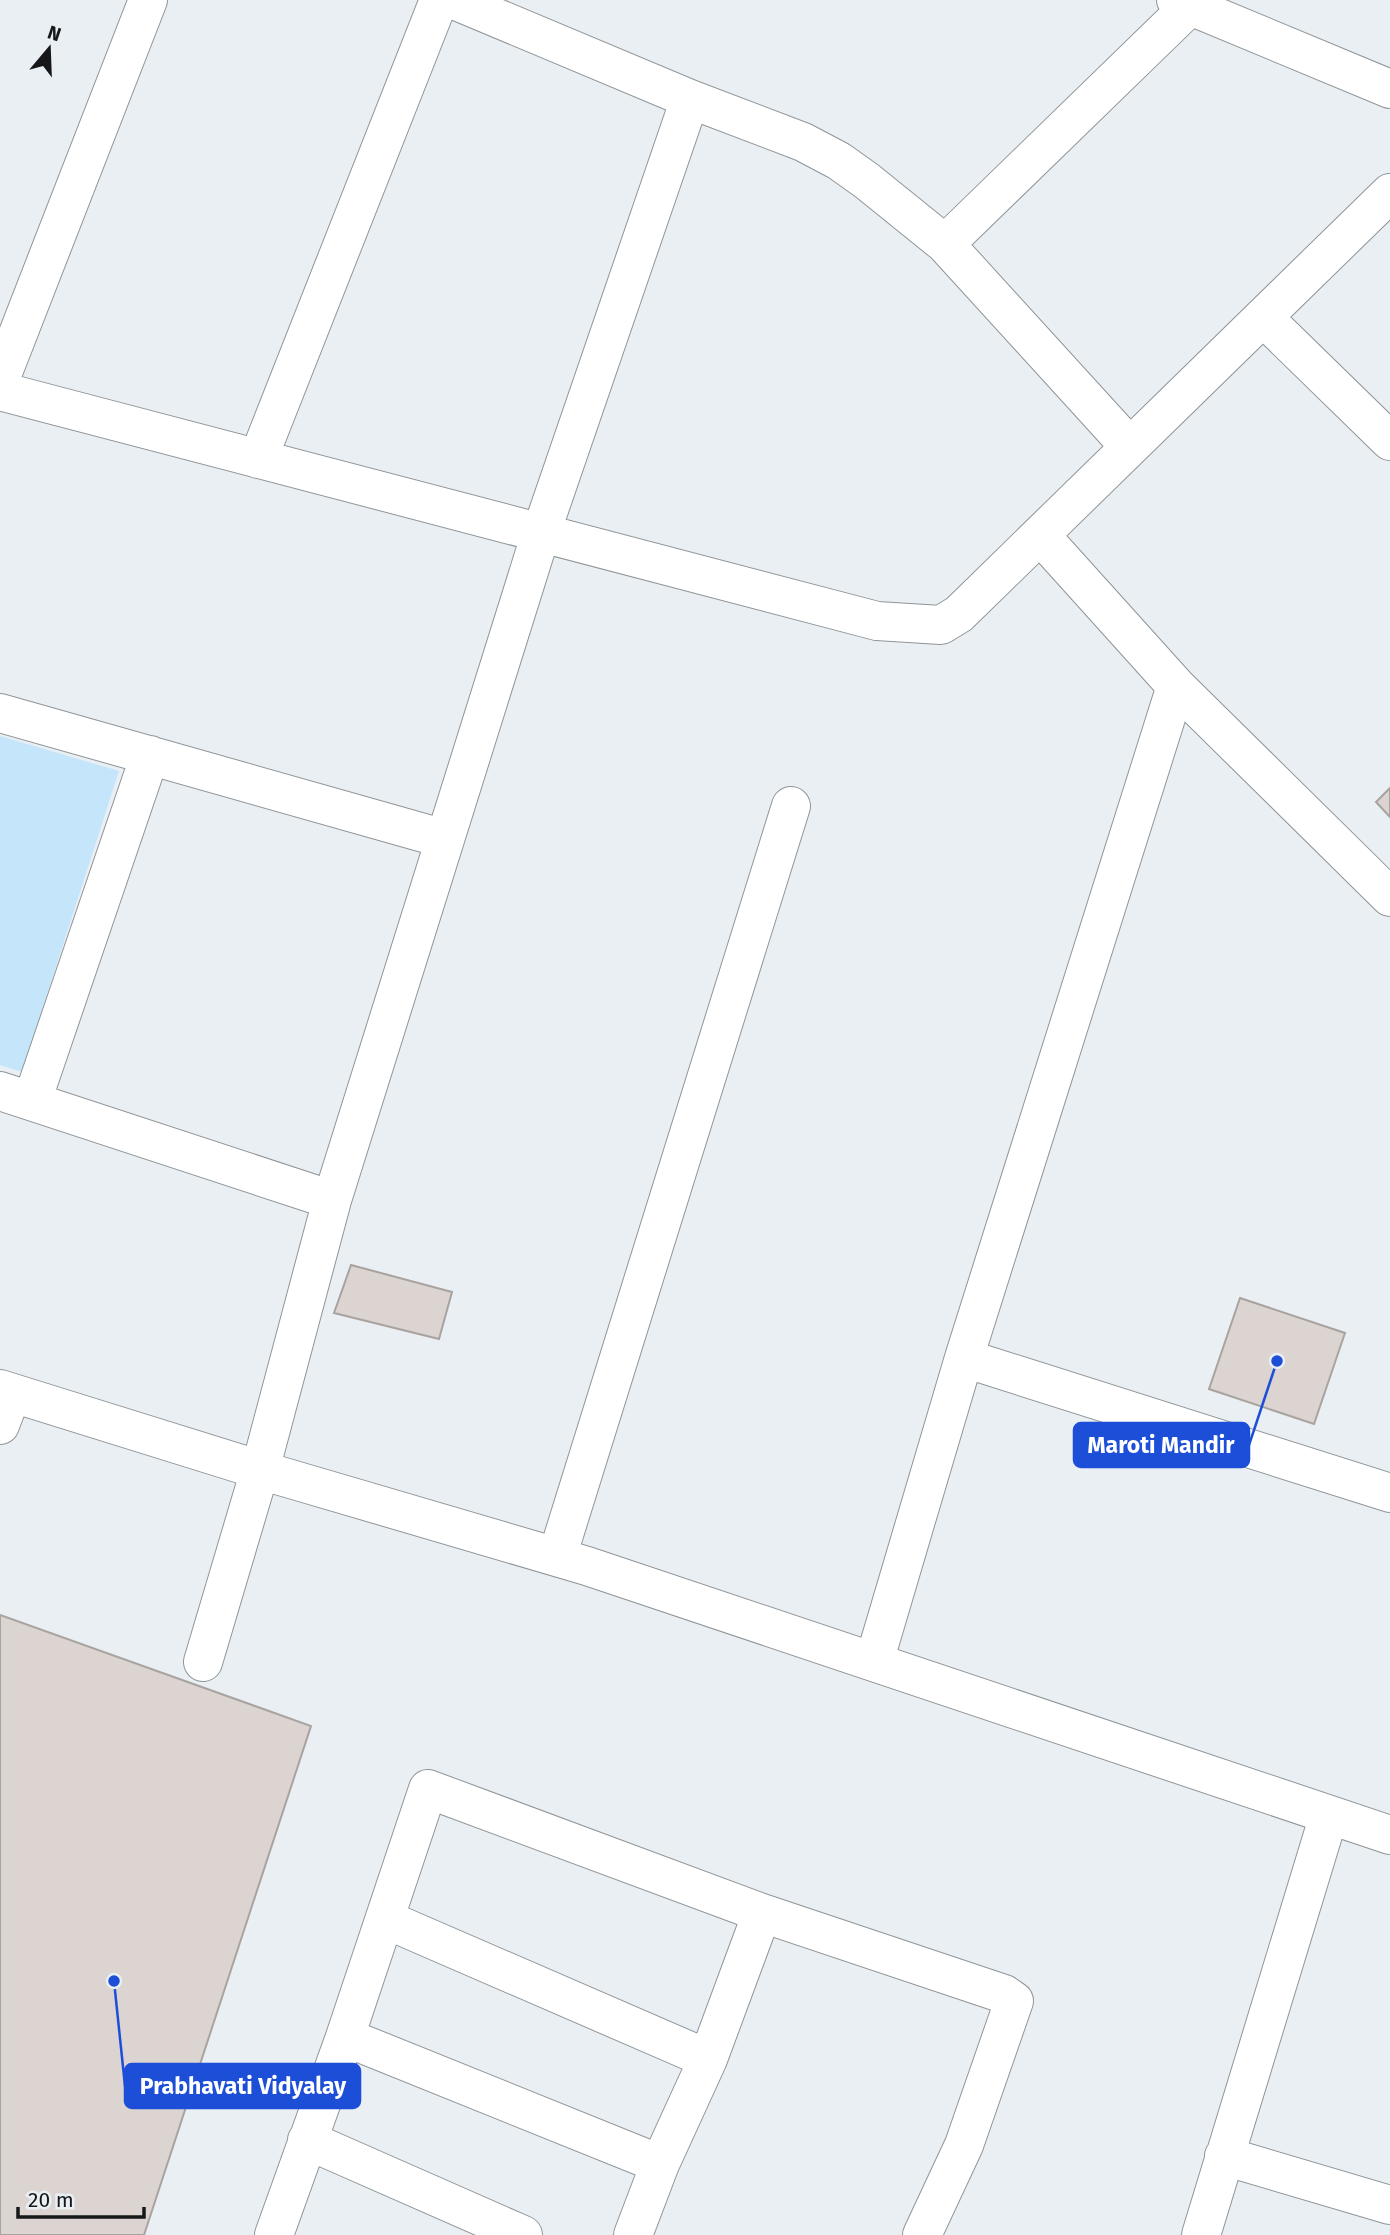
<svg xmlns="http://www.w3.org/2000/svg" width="1390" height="2235" viewBox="0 0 1390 2235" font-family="'Fira Sans',sans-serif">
<rect width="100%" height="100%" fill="#e9eff3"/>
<!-- green -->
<path fill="#c5e5fb" d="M 0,736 L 119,771 L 22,1072 L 0,1065 Z"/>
<!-- building -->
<path fill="#dbd4d1" stroke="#a9a3a0" stroke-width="2" d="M 1390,788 L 1390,817 L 1376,802 Z
M 351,1265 L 452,1292 L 439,1339 L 334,1313 Z
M 1240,1298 L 1345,1333 L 1314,1424 L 1209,1389 Z
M 0,1615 L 311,1726 L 144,2235 L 0,2235 Z"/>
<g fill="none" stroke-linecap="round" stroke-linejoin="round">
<defs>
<path id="minor" d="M 1176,0 L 1390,89
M 690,99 L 803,142 L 839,161 L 867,181 L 945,244 L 1130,447
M 945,244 L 1190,6
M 1263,317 L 1390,441
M 0,380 L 148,0
M 0,391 L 877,621 L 941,625 L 959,614 L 1390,193
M 258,459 L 439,0
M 1040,535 L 1176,686
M 0,713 L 445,839
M 0,1091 L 332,1200
M 32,1101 L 150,755
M 964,1358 L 1390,1493
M 0,1389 L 260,1470 L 587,1566 L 1390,1835
M 0,1425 L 12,1393
M 557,1557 L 791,806
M 203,1662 L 260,1470 L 332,1200 L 541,533 L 690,99 L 454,0
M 874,1662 L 964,1358 L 1176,686 L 1390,897
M 762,1913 L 1004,1994 L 1014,2001 L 964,2145 L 922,2235
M 385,1919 L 708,2059
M 345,2037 L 660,2164
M 307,2140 L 523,2235
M 1224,2156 L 1390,2205
M 274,2235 L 345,2037 L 428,1789 L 762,1913 L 708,2059 L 660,2164 L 633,2235
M 1201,2235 L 1329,1815"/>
</defs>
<!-- minor casing -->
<use href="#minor" stroke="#8f9598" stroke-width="40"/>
<!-- minor -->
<use href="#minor" stroke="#fff" stroke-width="38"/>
</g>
<!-- callouts -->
<path fill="none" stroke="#1d4ed8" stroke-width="2.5" d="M1277 1361L1249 1445M114 1981L125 2086"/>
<g fill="#1d4ed8" stroke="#e9eff3" stroke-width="2.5">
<circle cx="1277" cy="1361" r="7"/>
<circle cx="114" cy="1981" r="7"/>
</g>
<g fill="#1d4ed8" stroke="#1d4ed8" stroke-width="2.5">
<rect x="1074" y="1423" width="175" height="44" rx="7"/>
<rect x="125" y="2064" width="235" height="44" rx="7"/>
</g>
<g font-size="23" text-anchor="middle" font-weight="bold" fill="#fff">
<text x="1161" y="1453">Maroti Mandir</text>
<text x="243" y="2094">Prabhavati Vidyalay</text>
</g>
<!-- north arrow -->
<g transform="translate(49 49) rotate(19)" stroke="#e9eff3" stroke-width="5" paint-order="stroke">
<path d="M0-5L12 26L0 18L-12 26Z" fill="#151719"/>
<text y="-10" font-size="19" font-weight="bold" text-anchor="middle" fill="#151719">N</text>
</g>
<!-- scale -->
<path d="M18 2207v10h126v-10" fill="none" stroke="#151719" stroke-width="3.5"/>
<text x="28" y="2207" font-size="21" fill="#151719" stroke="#e9eff3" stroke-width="5" paint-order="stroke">20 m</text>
</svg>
